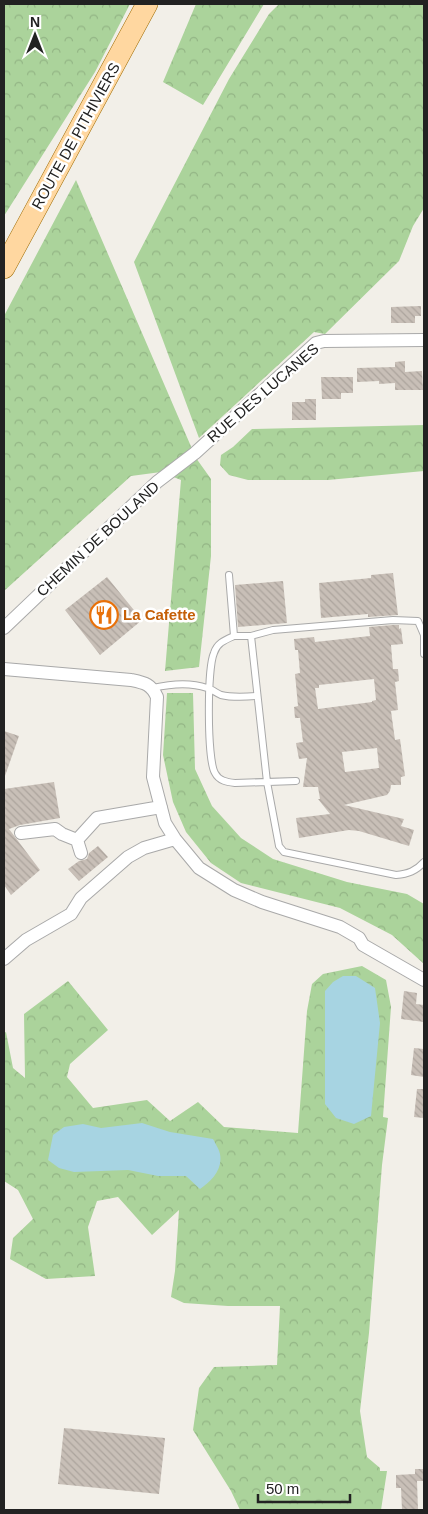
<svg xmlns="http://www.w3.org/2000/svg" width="428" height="1514" viewBox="0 0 428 1514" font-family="Arial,sans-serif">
<defs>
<pattern id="forest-crowns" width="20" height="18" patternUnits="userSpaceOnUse" patternTransform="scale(1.25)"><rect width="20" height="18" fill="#abd39b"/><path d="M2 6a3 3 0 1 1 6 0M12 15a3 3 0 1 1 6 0" fill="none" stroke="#93b585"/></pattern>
<pattern id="building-back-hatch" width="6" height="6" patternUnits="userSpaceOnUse" patternTransform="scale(1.25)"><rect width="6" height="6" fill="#c8bfb7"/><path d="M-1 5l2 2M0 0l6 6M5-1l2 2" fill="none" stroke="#aca49d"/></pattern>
</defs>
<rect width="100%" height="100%" fill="#f2efe8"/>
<!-- forest -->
<path fill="url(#forest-crowns)" d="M 4,4 L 130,4 L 95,72 L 4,216 Z
M 196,4 L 264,4 L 203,105 L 163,82 Z
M 279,4 L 424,4 L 424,208 L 413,226 L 399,261 L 325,334 L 314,332 L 199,438 L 134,262 L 229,79 L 269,14 Z
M 76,180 L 196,458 L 211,479 L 211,556 L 199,667 L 165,671 L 181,480 L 161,472 L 131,476 L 4,591 L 4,316 Z
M 424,425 L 424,471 L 328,480 L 248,480 L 229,475 L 220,465 L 221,455 L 233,447 L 252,429 Z
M 167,693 L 193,693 L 195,769 L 212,806 L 241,838 L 273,859 L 347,882 L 407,894 L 424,904 L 424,964 L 392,935 L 340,908 L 241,883 L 211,863 L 186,832 L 173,802 L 163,755 Z
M 362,966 L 386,980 L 391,1007 L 383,1117 L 388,1118 L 382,1165 L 369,1333 L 360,1411 L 367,1457 L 380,1468 L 380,1471 L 387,1471 L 381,1510 L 240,1510 L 231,1491 L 193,1430 L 199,1388 L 214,1367 L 277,1365 L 280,1306 L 228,1306 L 184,1303 L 171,1297 L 175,1271 L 179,1210 L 152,1235 L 118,1197 L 97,1201 L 88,1227 L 95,1276 L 46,1279 L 10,1259 L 13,1238 L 33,1219 L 18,1190 L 4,1181 L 4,1033 L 6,1032 L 13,1068 L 25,1078 L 24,1014 L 68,981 L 108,1030 L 70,1064 L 67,1077 L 93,1108 L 147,1100 L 170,1121 L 198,1102 L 224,1127 L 298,1133 L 307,1011 L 312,984 L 323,974 Z"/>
<!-- water -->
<path fill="#a7d4e2" d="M 343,976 L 356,976 L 375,988 L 380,1023 L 371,1116 L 354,1124 L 336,1118 L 325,1104 L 325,991 L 333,982 Z
M 142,1123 L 170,1132 L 213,1139 C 215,1143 219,1149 220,1154 C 223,1170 211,1181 200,1189 L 186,1176 L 158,1176 L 128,1170 L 74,1172 L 59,1168 L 48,1160 L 53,1135 L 64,1127 L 83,1124 L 101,1128 Z"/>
<!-- building -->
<path fill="url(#building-back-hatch)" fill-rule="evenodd" d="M 421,306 L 421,316 L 415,316 L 415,323 L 391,323 L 391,307 Z
M 405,361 L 405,372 L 422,371 L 423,390 L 395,390 L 395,383 L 379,384 L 379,381 L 357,382 L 357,368 L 395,367 L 395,362 Z
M 321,377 L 353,377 L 353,393 L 341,393 L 341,399 L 322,399 Z
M 305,399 L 316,399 L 316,420 L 292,420 L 292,402 L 305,402 Z
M 393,573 L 398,615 L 368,617 L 368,614 L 321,618 L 319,583 L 371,578 L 371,575 Z
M 107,577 L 142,620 L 100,655 L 65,610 Z
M 283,581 L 287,623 L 238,627 L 235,585 Z
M 393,625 L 399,625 L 399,629 L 401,628 L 403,644 L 391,645 L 393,669 L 398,669 L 399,681 L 395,682 L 398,710 L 391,711 L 395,740 L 400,739 L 405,776 L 401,777 L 401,785 L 391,785 L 390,791 L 387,795 L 344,805 L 404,819 L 401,826 L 414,830 L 409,846 L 359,831 L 349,830 L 299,838 L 296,818 L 330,814 L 318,799 L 320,799 L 318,787 L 303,787 L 307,758 L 299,759 L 296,743 L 303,742 L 300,718 L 295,718 L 294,707 L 298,706 L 295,674 L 300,673 L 298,650 L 295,650 L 294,639 L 314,637 L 315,642 L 370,636 L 369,627 ZM 374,679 L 376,700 L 372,701 L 372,702 L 318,709 L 315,688 L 319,688 L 319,685 ZM 377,748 L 379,768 L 345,772 L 342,752 Z
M 4,731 L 19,736 L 5,776 L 4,776 Z
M 54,782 L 60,818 L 20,825 L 9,829 L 40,870 L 11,895 L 4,885 L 4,789 Z
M 98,846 L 108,857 L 79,881 L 68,869 L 79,861 L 87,859 L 89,853 Z
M 404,991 L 417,993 L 416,1004 L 424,1005 L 424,1022 L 401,1019 Z
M 414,1048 L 424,1049 L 424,1077 L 411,1075 Z
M 417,1089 L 424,1089 L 424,1118 L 414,1117 Z
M 64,1428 L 165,1438 L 159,1494 L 58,1484 Z
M 415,1469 L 424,1469 L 424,1481 L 417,1481 L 418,1510 L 402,1510 L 401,1488 L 396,1488 L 396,1475 L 415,1474 Z"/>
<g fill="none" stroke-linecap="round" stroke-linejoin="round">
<defs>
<path id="lane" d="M 229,575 L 234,636 L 251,636 L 273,630 L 393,620 L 418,621 L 424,635 L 424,654
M 234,636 C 225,640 217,643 214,653 C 207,668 207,760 215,773 C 219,781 227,782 235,783 L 296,781
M 251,636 L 267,782 L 279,846 L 284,852 L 396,875 C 408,874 416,871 424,862
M 153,688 C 170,684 190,682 207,688 C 212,689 216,693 221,695 C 233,698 245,697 257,696"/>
<path id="street" d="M 4,628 L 157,482 L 195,453 L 316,343 L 324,341 L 424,340
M 4,669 L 131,680 C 145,683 151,684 157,697 L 153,777 L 165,823 L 175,839 L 199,868 L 234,890 L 262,902 L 340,927 L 359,938 L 363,945 L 424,980
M 21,833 L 55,829 L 62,834 L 77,840
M 81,853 L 77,840 L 97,818 L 161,807
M 4,959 L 26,940 L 71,914 L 81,898 L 128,857 L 144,848 L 175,839"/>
<path id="primary" d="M 4,268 L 147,4"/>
</defs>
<!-- lane casing -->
<use href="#lane" stroke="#a9a9a9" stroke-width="8"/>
<!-- street casing -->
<use href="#street" stroke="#a9a9a9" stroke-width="14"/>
<!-- primary casing -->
<use href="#primary" stroke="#9f6b00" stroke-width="22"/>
<!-- lane -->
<use href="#lane" stroke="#fff" stroke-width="6"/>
<!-- street -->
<use href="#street" stroke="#fff" stroke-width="12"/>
<!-- primary -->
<use href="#primary" stroke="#ffd7a0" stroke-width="21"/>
</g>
<!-- icons -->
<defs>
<symbol id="restaurant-ring" viewBox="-11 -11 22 22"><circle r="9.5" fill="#fff" stroke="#e8710a" stroke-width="1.5"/><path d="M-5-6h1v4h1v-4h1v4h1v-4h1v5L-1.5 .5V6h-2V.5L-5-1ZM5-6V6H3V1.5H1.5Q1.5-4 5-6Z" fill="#e8710a"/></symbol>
</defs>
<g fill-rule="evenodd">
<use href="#restaurant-ring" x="88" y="599" width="32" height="32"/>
</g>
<g text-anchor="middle" stroke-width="5" stroke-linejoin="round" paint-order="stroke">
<!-- street labels -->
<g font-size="15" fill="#222" stroke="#fff">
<text transform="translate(76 136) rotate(-61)" y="5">ROUTE DE PITHIVIERS</text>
<text transform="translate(263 393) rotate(-41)" y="5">RUE DES LUCANES</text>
<text transform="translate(98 539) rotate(-43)" y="5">CHEMIN DE BOULAND</text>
</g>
<!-- food labels -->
<g font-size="15" font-weight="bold" fill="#c56008" stroke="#fff" text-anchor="start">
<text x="123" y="620">La Cafette</text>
</g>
</g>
<!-- border -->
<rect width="428" height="1514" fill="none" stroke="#222222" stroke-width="10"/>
<!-- north arrow -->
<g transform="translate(35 35)" stroke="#ffffff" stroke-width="4" paint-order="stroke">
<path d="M0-4L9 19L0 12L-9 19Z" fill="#222222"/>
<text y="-8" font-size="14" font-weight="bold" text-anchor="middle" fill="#222222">N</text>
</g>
<!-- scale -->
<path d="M258 1494v8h92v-8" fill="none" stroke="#222222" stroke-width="2.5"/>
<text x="266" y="1494" font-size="15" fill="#222222" stroke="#ffffff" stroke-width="4" paint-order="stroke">50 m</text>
</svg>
